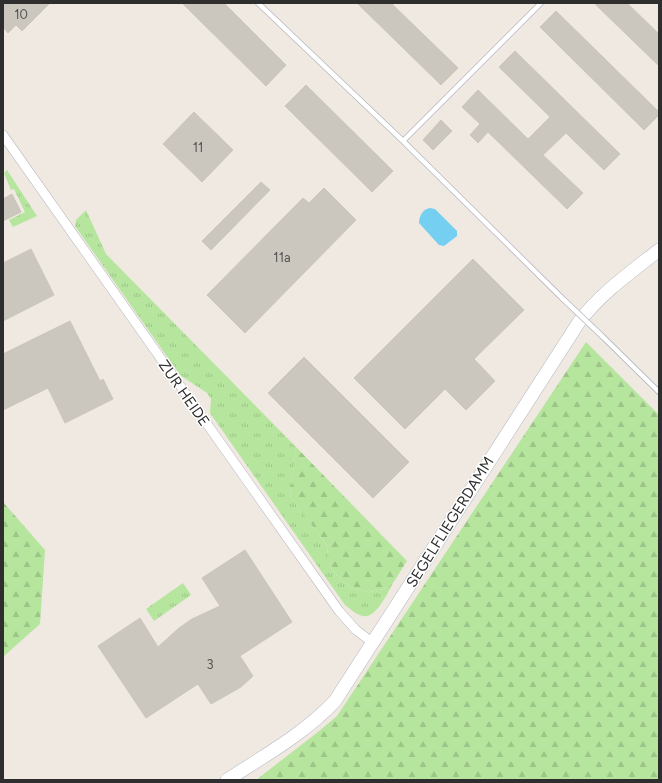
<svg xmlns="http://www.w3.org/2000/svg" width="662" height="783" viewBox="0 0 662 783" font-family="Figtree,sans-serif">
<defs>
<pattern id="grass-tufts" width="24" height="20" patternUnits="userSpaceOnUse"><rect width="24" height="20" fill="#b6e59e"/><path d="M3 7l-1-3M5 7V3M7 7l1-3M15 17l-1-3M17 17v-4M19 17l1-3" fill="none" stroke="#9dc588"/></pattern>
<pattern id="forest-firs" width="22" height="20" patternUnits="userSpaceOnUse"><rect width="22" height="20" fill="#b6e59e"/><path d="M5 1l3.5 6h-7zM16 11l3.5 6h-7z" fill="#9dc588"/></pattern>
</defs>
<rect width="100%" height="100%" fill="#efe9e1"/>
<!-- grass -->
<path fill="url(#grass-tufts)" d="M 7,170 L 37,216 L 13,227 L 9,220 L 25,212 L 14,189 L 11,190 L 4,173 Z
M 86,210 L 106,254 L 296,447 L 290,496 L 326,544 L 332,570 L 350,588 L 369,592 L 384,589 L 393,583 C 388,592 376,619 363,616 C 357,615 350,609 345,605 L 210,413 L 211,399 L 207,393 L 180,375 L 75,226 L 76,220 Z
M 183,583 L 191,595 L 154,621 L 146,609 Z"/>
<!-- forest -->
<path fill="url(#forest-firs)" d="M 586,342 L 659,415 L 659,780 L 256,780 L 318,732 L 337,716 Z
M 296,447 L 407,561 L 393,583 L 384,589 L 369,592 L 350,588 L 332,570 L 326,544 L 290,496 Z
M 3,502 L 45,550 L 40,624 L 3,657 Z"/>
<!-- water -->
<path fill="#75cff0" d="M 430,208 L 435,209 L 457,231 L 457,236 L 444,246 L 439,245 L 419,223 C 419,216 423,209 430,208 Z"/>
<!-- building -->
<path fill="#cbc7bf" stroke="#cbc5ba" d="M 3,3 L 50,3 L 22,31 L 16,25 L 8,33 L 3,27 Z
M 182,3 L 224,3 L 286,65 L 266,86 Z
M 357,3 L 391,3 L 458,68 L 441,85 Z
M 594,3 L 627,3 L 659,34 L 659,66 Z
M 556,11 L 659,112 L 659,115 L 644,130 L 540,27 Z
M 515,51 L 620,154 L 604,170 L 566,133 L 543,155 L 583,193 L 567,209 L 488,132 L 478,143 L 470,135 L 480,124 L 462,107 L 478,90 L 528,139 L 550,117 L 499,67 Z
M 306,85 L 393,171 L 372,192 L 285,106 Z
M 194,112 L 233,150 L 202,182 L 163,144 Z
M 441,120 L 452,131 L 433,150 L 423,140 Z
M 261,182 L 270,190 L 211,250 L 202,241 Z
M 324,188 L 356,220 L 245,333 L 207,295 L 303,198 L 309,203 Z
M 12,194 L 21,212 L 3,221 L 3,199 Z
M 31,249 L 54,295 L 3,321 L 3,263 Z
M 473,259 L 524,310 L 474,359 L 495,381 L 466,410 L 445,389 L 405,429 L 354,378 Z
M 70,321 L 100,381 L 103,379 L 113,399 L 65,423 L 48,388 L 3,410 L 3,354 Z
M 304,357 L 409,462 L 373,498 L 268,393 Z
M 245,550 L 292,622 L 240,656 L 253,676 L 241,687 L 211,704 L 198,684 L 146,718 L 98,646 L 140,618 L 158,647 L 179,628 L 192,619 L 220,606 L 202,578 Z"/>
<g fill="none" stroke-linecap="round" stroke-linejoin="round">
<defs>
<path id="lane" d="M 258,3 L 403,141 L 562,298
M 403,141 L 541,3
M 602,336 L 659,392"/>
<path id="street" d="M 3,135 L 339,611 L 356,630 L 373,643"/>
<path id="secondary" d="M 227,780 C 264,756 305,733 335,701 L 579,322 C 601,293 631,272 659,250"/>
</defs>
<!-- lane casing -->
<use href="#lane" stroke="#b4b7c1" stroke-width="6"/>
<!-- street casing -->
<use href="#street" stroke="#b4b7c1" stroke-width="10"/>
<!-- secondary casing -->
<use href="#secondary" stroke="#b4b7c1" stroke-width="14"/>
<!-- lane -->
<use href="#lane" stroke="#fff" stroke-width="4.5"/>
<!-- street -->
<use href="#street" stroke="#fff" stroke-width="9"/>
<!-- secondary -->
<use href="#secondary" stroke="#fff" stroke-width="13"/>
<defs>
<path id="lane-bridge" d="M 562,298 L 602,336"/>
</defs>
<!-- lane-bridge casing -->
<use href="#lane-bridge" stroke="#b4b7c1" stroke-width="6" stroke-linecap="butt"/>
<!-- lane-bridge -->
<use href="#lane-bridge" stroke="#fff" stroke-width="4.5"/>
</g>
<g text-anchor="middle" stroke-width="3" stroke-linejoin="round" paint-order="stroke">
<!-- number labels -->
<g font-size="13" fill="#555452">
<text x="21" y="19">10</text>
<text x="198" y="152">11</text>
<text x="282" y="262">11a</text>
<text x="210" y="669">3</text>
</g>
<!-- street labels -->
<g font-size="15" fill="#2e2e2e" stroke="#fff">
<text transform="translate(184 393) rotate(55)" y="5">ZUR HEIDE</text>
<text transform="translate(450 522) rotate(-58)" y="5">SEGELFLIEGERDAMM</text>
</g>
</g>
<!-- border -->
<rect width="662" height="783" fill="none" stroke="#2e2e2e" stroke-width="8"/>
</svg>
